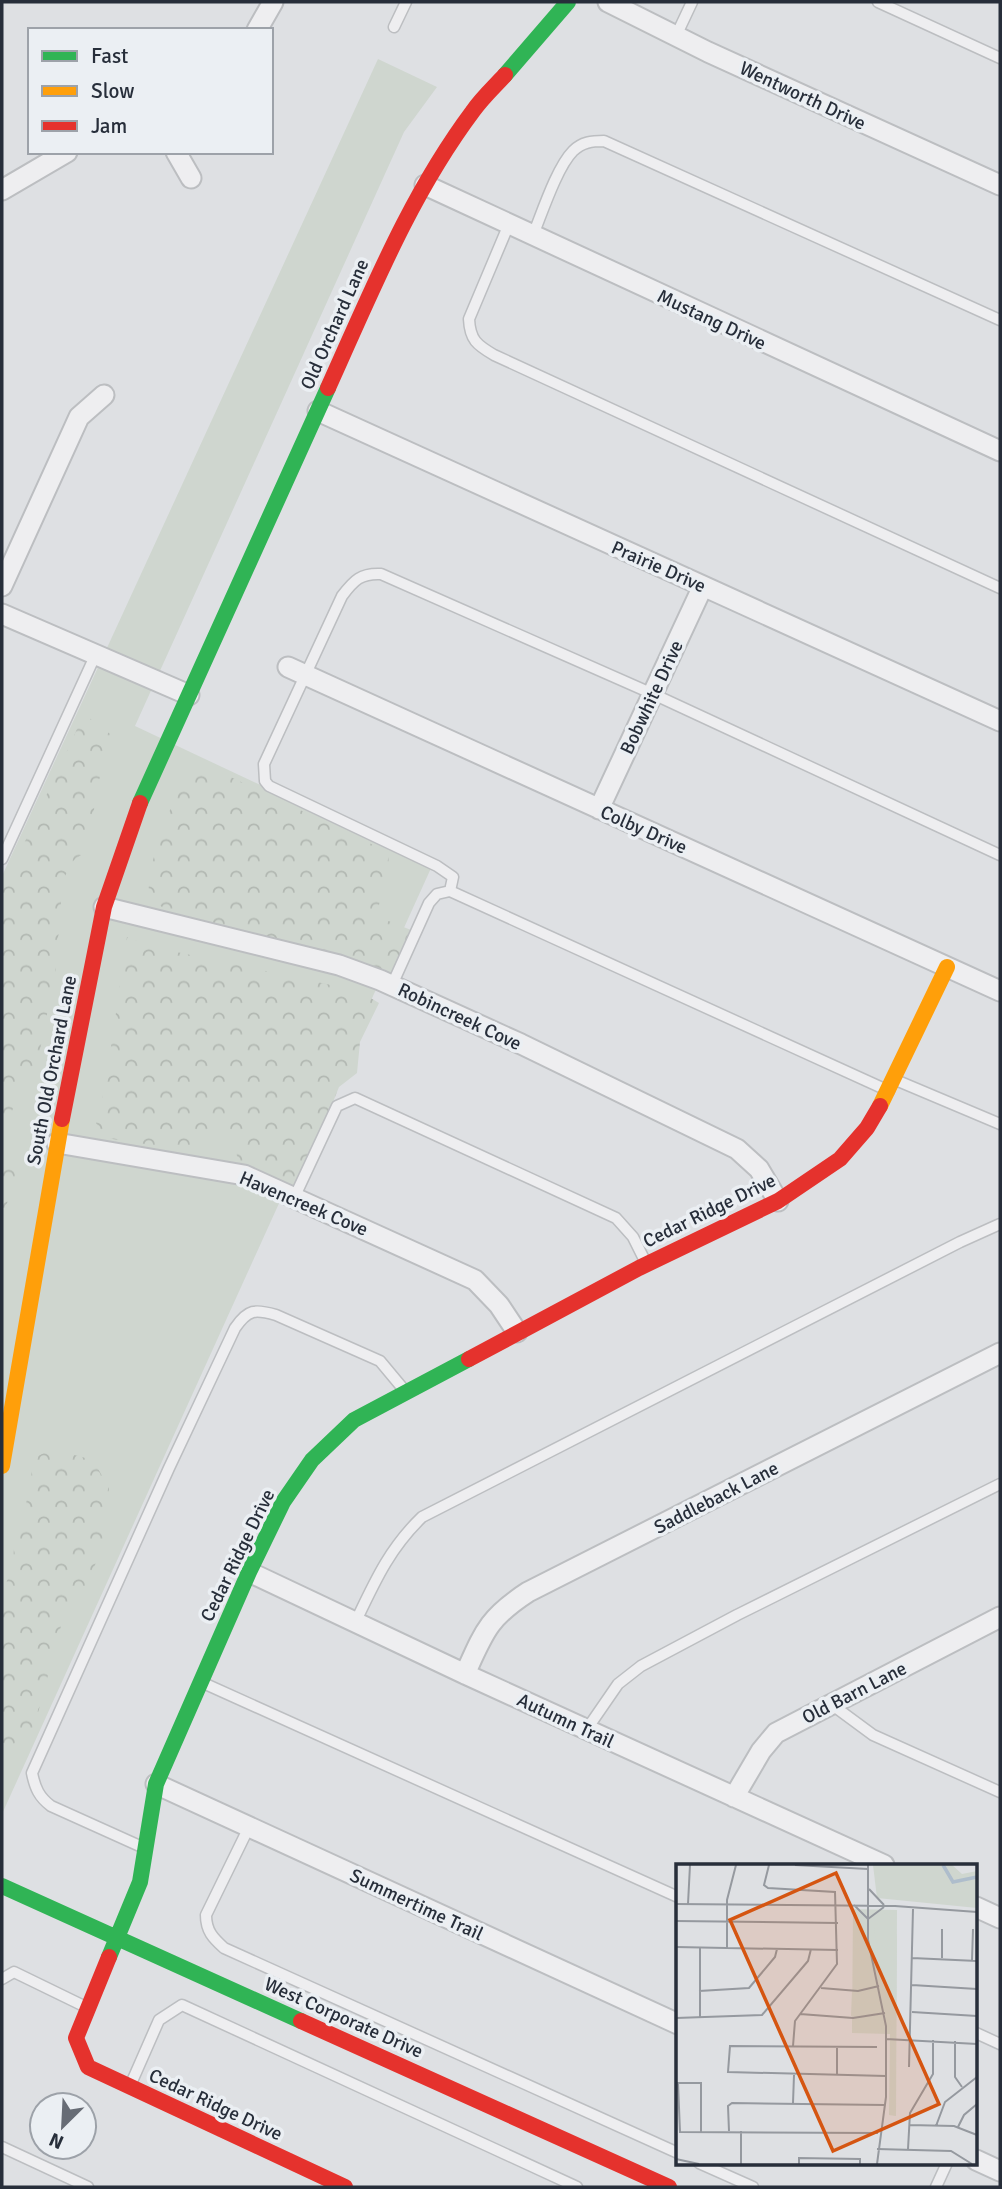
<svg xmlns="http://www.w3.org/2000/svg" width="1002" height="2189" viewBox="0 0 1002 2189" font-family="Signika,sans-serif">
<defs>
<pattern id="forest-crowns" width="20" height="18" patternUnits="userSpaceOnUse" patternTransform="scale(1.75)"><rect width="20" height="18" fill="#cfd6cf"/><path d="M2 6a3 3 0 1 1 6 0M12 15a3 3 0 1 1 6 0" fill="none" stroke="#b2b8b2"/></pattern>
</defs>
<rect width="100%" height="100%" fill="#dee0e3"/>
<!-- grass -->
<path fill="#cfd6cf" d="M 378,59 L 437,87 L 404,132 L 135,726 L 432,866 L 2,1814 L 2,876 Z"/>
<!-- forest -->
<path fill="url(#forest-crowns)" d="M 84,714 L 114,737 L 110,753 L 96,787 L 94,810 L 84,853 L 74,860 L 61,883 L 61,918 L 56,951 L 56,968 L 34,1081 L 22,1086 L 2,1136 L 2,891 Z
M 195,760 L 388,852 L 389,868 L 376,916 L 411,930 L 390,978 L 175,918 L 149,896 C 145,864 177,787 195,760 Z
M 127,937 L 158,948 L 359,991 L 379,1003 L 360,1042 L 357,1073 L 339,1087 L 327,1117 L 292,1188 L 238,1165 L 234,1131 L 222,1129 L 197,1152 L 106,1138 L 96,1123 L 106,1081 Z
M 9,1156 L 16,1177 L 2,1218 L 2,1157 Z
M 52,1449 L 93,1460 L 109,1488 L 105,1539 L 90,1578 L 61,1626 L 34,1728 L 14,1744 L 2,1743 L 2,1595 L 13,1564 L 14,1547 L 28,1496 L 34,1458 Z"/>
<g fill="none" stroke-linecap="round" stroke-linejoin="round">
<defs>
<path id="lane" d="M 878,2 L 1000,58
M 394,27 L 406,2
M 676,36 L 692,2
M 509,224 L 469,319 C 470,340 477,345 494,355 L 1000,588
M 533,235 C 542,213 557,167 573,151 C 582,142 592,141 604,141 L 1000,320
M 2,859 L 95,656
M 450,891 L 453,877 L 437,866 L 269,786 L 265,781 L 264,764 L 342,596 C 354,580 361,573 381,574 L 653,694 L 1000,855
M 392,985 L 429,903 L 437,894 L 450,891 L 889,1091
M 898,1081 L 1000,1124
M 295,1196 L 337,1106 L 355,1098 L 616,1218 L 633,1237 L 645,1261
M 355,1623 C 375,1581 389,1549 422,1517 L 960,1242 L 1000,1224
M 201,1682 L 678,1897
M 831,1704 L 873,1735 L 1000,1792
M 587,1729 L 618,1684 L 641,1666 L 737,1615 L 1000,1484
M 249,1827 L 206,1915 C 206,1931 213,1938 224,1948 L 678,2153
M 142,1847 L 51,1806 C 39,1797 35,1788 32,1773 L 169,1468 L 235,1328 C 248,1309 255,1309 276,1315 L 380,1361 L 405,1391
M 2,1979 L 14,1972 L 88,2008
M 976,2033 L 1000,2044
M 130,2086 L 159,2020 L 182,2005 L 577,2187
M 2,2147 L 88,2187
M 699,2163 L 753,2187
M 936,2187 L 947,2163"/>
<path id="street" d="M 608,2 L 708,52 L 1000,185
M 257,30 L 273,2
M 176,152 L 191,178
M 425,185 L 1000,451
M 2,190 L 67,152
M 318,411 L 1000,721
M 2,586 L 79,417 L 104,395
M 2,614 L 189,695
M 288,667 L 1000,991
M 599,809 L 703,586
M 104,907 L 339,965 L 380,980 L 521,1044 L 737,1149 L 759,1169 L 778,1201
M 57,1143 L 244,1175 L 475,1280 L 499,1305 L 517,1332
M 249,1572 L 465,1674 L 884,1865
M 465,1674 C 484,1632 488,1618 528,1592 L 1000,1353
M 156,1784 L 678,2024
M 734,1797 L 761,1751 L 776,1733 L 1000,1617
M 976,1907 L 1000,1918
M 976,2160 L 1000,2171"/>
</defs>
<!-- lane casing -->
<use href="#lane" stroke="#bcbec1" stroke-width="13"/>
<!-- street casing -->
<use href="#street" stroke="#bcbec1" stroke-width="23"/>
<!-- lane -->
<use href="#lane" stroke="#eeeef0" stroke-width="10"/>
<!-- street -->
<use href="#street" stroke="#eeeef0" stroke-width="19"/>
<!-- fast -->
<path stroke="#30b455" stroke-width="16" d="M 505,75 L 568,2
M 140,803 L 328,388
M 2,1886 L 301,2021
M 109,1957 L 140,1882 L 156,1784 L 249,1572 L 283,1502 L 312,1460 L 354,1420 L 469,1359"/>
<!-- slow -->
<path stroke="#ff9f0a" stroke-width="16" d="M 880,1106 L 947,967
M 2,1466 L 62,1119"/>
<!-- jam -->
<path stroke="#e5322d" stroke-width="16" d="M 328,388 C 371,293 410,195 473,111 C 482,98 494,87 505,75
M 62,1119 L 104,907 L 140,803
M 469,1359 L 639,1268 L 778,1201 L 840,1159 L 867,1128 L 880,1106
M 109,1957 L 76,2038 L 88,2067 L 345,2187
M 301,2021 L 669,2187"/>
</g>
<g text-anchor="middle" stroke-width="7" stroke-linejoin="round" paint-order="stroke">
<!-- street labels -->
<g font-size="19" fill="#272e3a" stroke="#ebeff3">
<text transform="translate(803 95) rotate(25)" y="7">Wentworth Drive</text>
<text transform="translate(712 319) rotate(25)" y="7">Mustang Drive</text>
<text transform="translate(334 324) rotate(-66)" y="7">Old Orchard Lane</text>
<text transform="translate(659 566) rotate(24)" y="7">Prairie Drive</text>
<text transform="translate(651 697) rotate(-65)" y="7">Bobwhite Drive</text>
<text transform="translate(644 829) rotate(24)" y="7">Colby Drive</text>
<text transform="translate(460 1016) rotate(25)" y="7">Robincreek Cove</text>
<text transform="translate(51 1070) rotate(-79)" y="7">South Old Orchard Lane</text>
<text transform="translate(304 1203) rotate(23)" y="7">Havencreek Cove</text>
<text transform="translate(709 1210) rotate(-26)" y="7">Cedar Ridge Drive</text>
<text transform="translate(716 1497) rotate(-27)" y="7">Saddleback Lane</text>
<text transform="translate(237 1555) rotate(-64)" y="7">Cedar Ridge Drive</text>
<text transform="translate(854 1692) rotate(-27)" y="7">Old Barn Lane</text>
<text transform="translate(566 1720) rotate(25)" y="7">Autumn Trail</text>
<text transform="translate(417 1904) rotate(25)" y="7">Summertime Trail</text>
<text transform="translate(344 2017) rotate(24)" y="7">West Corporate Drive</text>
<text transform="translate(216 2104) rotate(25)" y="7">Cedar Ridge Drive</text>
</g>
</g>
<!-- overview -->
<g transform="translate(676 1864)">
<rect width="301" height="301" fill="#dee0e3"/>
<path d="M 177,45 L 221,46 L 220,252 L 213,251 L 214,170 L 176,169 Z" fill="#cfd6cf"/>
<path d="M 197,1 L 276,1 L 286,10 L 301,7 L 301,44 L 201,34 ZM 212,48 L 221,73 L 220,169 L 216,168 L 198,65 L 199,53 ZM 181,56 L 187,63 L 189,89 L 179,82 ZM 198,125 L 205,147 L 175,152 L 176,128 L 185,131 ZM 205,152 L 206,169 L 182,168 L 176,161 L 176,155 Z" fill="#cfd6cf"/>
<path fill="none" stroke="#aebdcc" stroke-width="3.5" d="M 267,1 L 277,18 L 301,13"/>
<path fill="none" stroke="#95999f" stroke-width="2" d="M 93,1 L 88,21 L 92,24 L 159,28 L 161,100 L 119,157 L 117,182M 119,1 L 192,5M 192,1 L 192,76 L 210,162 L 210,233 L 201,300M 193,25 L 208,41M 0,40 L 219,42 L 301,48M 12,40 L 14,1M 178,41 L 192,55 L 208,43M 0,57 L 162,59M 0,83 L 162,86M 51,84 L 51,36 L 60,1M 236,94 L 301,97M 266,94 L 266,65M 296,96 L 297,65M 236,121 L 301,125M 145,124 L 182,127 L 203,122M 23,127 L 73,124 L 99,93 L 101,85M 236,148 L 301,152M 124,150 L 177,154 L 209,149M 0,154 L 86,151 L 132,97 L 135,85M 24,154 L 24,84M 210,175 L 301,180M 279,177 L 279,213 L 286,223M 301,180 L 301,207M 201,183 L 54,182 L 52,208 L 210,212M 233,203 L 237,45M 161,211 L 161,183M 1,219 L 25,219 L 25,269M 2,219 L 4,268 L 202,269M 117,239 L 118,211M 233,261 L 278,262 L 301,271M 260,262 L 269,238 L 301,213M 282,263 L 288,251 L 301,240M 53,267 L 52,242 L 56,239 L 209,241M 201,285 L 275,287 L 296,300M 232,285 L 234,249 L 257,210 L 257,176M 0,295 L 23,300M 65,300 L 65,267M 123,300 L 123,294 L 184,295 L 184,300"/>
<path fill="#d55511" fill-opacity="0.15" stroke="#d55511" stroke-width="3.5" d="M 160,9 L 263,240 L 157,287 L 54,56 Z"/>
<rect width="301" height="301" fill="none" stroke="#272e3a" stroke-width="3.5"/>
</g>
<!-- border -->
<rect width="1002" height="2189" fill="none" stroke="#272e3a" stroke-width="7"/>
<!-- legend -->
<rect x="28" y="28" width="245" height="126" fill="#ebeff3" stroke="#9da2a9" stroke-width="2"/>
<rect x="42" y="51" width="35" height="10" fill="#30b455" stroke="#9da2a9" stroke-width="2"/>
<text x="91" y="63" font-size="21" fill="#272e3a">Fast</text>
<rect x="42" y="86" width="35" height="10" fill="#ff9f0a" stroke="#9da2a9" stroke-width="2"/>
<text x="91" y="98" font-size="21" fill="#272e3a">Slow</text>
<rect x="42" y="121" width="35" height="10" fill="#e5322d" stroke="#9da2a9" stroke-width="2"/>
<text x="91" y="133" font-size="21" fill="#272e3a">Jam</text>
<!-- north arrow -->
<g transform="translate(63 2126) rotate(204)"><circle r="33" fill="#ebeff3" stroke="#9da2a9" stroke-width="2"/>
<path d="M0-5L12 26L0 18L-12 26Z" fill="#676c75"/>
<text y="-10" font-size="19" font-weight="bold" text-anchor="middle" fill="#272e3a">N</text>
</g>
</svg>
